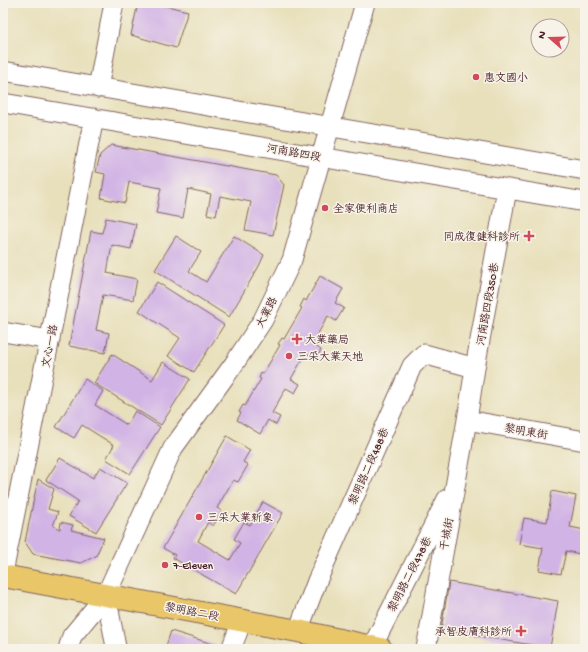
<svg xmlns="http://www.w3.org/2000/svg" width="588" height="652" viewBox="0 0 588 652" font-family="'Gochi Hand','LXGW WenKai TC',sans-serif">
<rect width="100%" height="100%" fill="#f7f3e8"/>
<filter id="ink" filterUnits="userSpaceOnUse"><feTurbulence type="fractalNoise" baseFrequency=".025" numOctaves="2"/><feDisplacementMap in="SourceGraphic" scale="8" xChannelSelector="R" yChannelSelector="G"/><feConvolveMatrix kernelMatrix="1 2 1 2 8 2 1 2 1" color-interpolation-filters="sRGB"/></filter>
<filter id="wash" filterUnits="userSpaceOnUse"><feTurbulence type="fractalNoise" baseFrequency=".012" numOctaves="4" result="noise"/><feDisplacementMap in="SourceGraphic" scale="16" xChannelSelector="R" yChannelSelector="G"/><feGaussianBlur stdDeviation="0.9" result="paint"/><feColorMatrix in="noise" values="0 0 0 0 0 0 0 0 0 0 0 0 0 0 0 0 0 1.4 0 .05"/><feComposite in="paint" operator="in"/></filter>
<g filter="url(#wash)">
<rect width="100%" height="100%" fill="#e8e0bb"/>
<g id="blocks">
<!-- building -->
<path fill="#d1b3e5" d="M 138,3 L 154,3 L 188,11 L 176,48 L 131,35 Z
M 111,145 L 276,175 L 284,185 L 273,235 L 245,230 L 251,202 L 220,196 L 216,216 L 207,214 L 211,194 L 188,189 L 183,218 L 156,213 L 161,188 L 129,182 L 125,203 L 101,198 L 105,174 L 96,172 L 100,155 Z
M 106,218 L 136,224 L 131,249 L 112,245 L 107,273 L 137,279 L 133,300 L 103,295 L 96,330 L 109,333 L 105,353 L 69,346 L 91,231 L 102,233 Z
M 176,236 L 201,252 L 189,271 L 206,282 L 234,236 L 264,255 L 259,266 L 229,317 L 155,270 Z
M 320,276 L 343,289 L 335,303 L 344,308 L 336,321 L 328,316 L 312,344 L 321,350 L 316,359 L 306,353 L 291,379 L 300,384 L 295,393 L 286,388 L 272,413 L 280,417 L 276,425 L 268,420 L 260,434 L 237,420 L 241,413 L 239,412 L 243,405 L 245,406 L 261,379 L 259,378 L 261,373 L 263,374 L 280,345 L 278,344 L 282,338 L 284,339 L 302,308 L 300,307 L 304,299 L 306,301 Z
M 157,282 L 224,325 L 194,372 L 168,356 L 180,338 L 139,311 Z
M 112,354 L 152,380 L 163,362 L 190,379 L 161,425 L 94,383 Z
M 85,379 L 103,391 L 95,405 L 127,425 L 135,411 L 160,427 L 130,474 L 106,459 L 114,445 L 82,425 L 74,438 L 56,427 Z
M 227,436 L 250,450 L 243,462 L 248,465 L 238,482 L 233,480 L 217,508 L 222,511 L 213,526 L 208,522 L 198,541 L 230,560 L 240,543 L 234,539 L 244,522 L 250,525 L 263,502 L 283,513 L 236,594 L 173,558 L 175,555 L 163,548 Z
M 60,458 L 93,478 L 100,467 L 127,483 L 96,532 L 69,516 L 78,501 L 46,480 Z
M 38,479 L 54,489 L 48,509 L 58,512 L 53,526 L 60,529 L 61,522 L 73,525 L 71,530 L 104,538 L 96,556 L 81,563 L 33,554 L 25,542 Z
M 552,491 L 576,496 L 570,527 L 585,530 L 585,555 L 566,551 L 561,574 L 539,570 L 543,548 L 519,544 L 524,518 L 547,522 Z
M 449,582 L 558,601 L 550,648 L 441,630 Z
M 171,631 L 216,645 L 215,649 L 165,649 Z"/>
</g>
</g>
<g filter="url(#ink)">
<use href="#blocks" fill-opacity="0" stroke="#81635d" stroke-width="1"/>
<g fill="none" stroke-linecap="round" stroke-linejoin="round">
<defs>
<path id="minor" d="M 3,71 L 585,170
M 98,88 L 114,3
M 3,103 L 585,202
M 3,332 L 50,340
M 467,420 L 585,441
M 3,573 L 94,118
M 106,595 L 116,647 L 116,649
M 298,631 L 317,581 L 412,366 L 424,354 L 475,368
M 372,647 L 447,499
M 68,649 L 72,636 L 106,595 L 173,448 L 234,364 L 263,320 L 292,260 L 365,3
M 231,649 L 242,621
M 426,649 L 467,420 L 475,368 L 507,189"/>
<path id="major" d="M 3,576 L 298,631 L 381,649"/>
</defs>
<!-- minor casing -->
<use href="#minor" stroke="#81635d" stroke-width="21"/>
<!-- major casing -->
<use href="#major" stroke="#81635d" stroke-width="24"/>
<!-- minor -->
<use href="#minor" stroke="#fff" stroke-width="19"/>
<!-- major -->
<use href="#major" stroke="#e9c769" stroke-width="22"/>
</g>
</g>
<!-- markers -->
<g fill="#d1495b" stroke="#f7f3e8" stroke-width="1.5">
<circle cx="476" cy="77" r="4"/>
<circle cx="325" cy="208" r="4"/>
<path d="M527 230h4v4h4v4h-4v4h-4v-4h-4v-4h4z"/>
<path d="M295 333h4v4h4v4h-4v4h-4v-4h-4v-4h4z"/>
<circle cx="289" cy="356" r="4"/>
<circle cx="199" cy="517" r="4"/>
<circle cx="165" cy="565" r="4"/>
<path d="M519 625h4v4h4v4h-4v4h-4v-4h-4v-4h4z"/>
</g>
<g text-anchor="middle" stroke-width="3" stroke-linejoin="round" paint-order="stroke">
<!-- poi labels -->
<g font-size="11" fill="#4a1f2b" stroke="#f7f3e8" text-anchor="start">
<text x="484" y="81">惠文國小</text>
<text x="333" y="212">全家便利商店</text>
<text x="520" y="240" text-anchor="end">同成復健科診所</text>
<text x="305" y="343">大業藥局</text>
<text x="297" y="360">三采大業天地</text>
<text x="207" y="521">三采大業新象</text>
<text x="173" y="569">7-Eleven</text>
<text x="512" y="635" text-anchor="end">承智皮膚科診所</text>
</g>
<!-- street labels -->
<g font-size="11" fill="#4a1f2b" stroke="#f7f3e8">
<text transform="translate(294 152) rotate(10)" y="4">河南路四段</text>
<text transform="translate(487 304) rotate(-80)" y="4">河南路四段350巷</text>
<text transform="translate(266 312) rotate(-62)" y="4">大業路</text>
<text transform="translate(49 346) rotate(-79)" y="4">文心一路</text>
<text transform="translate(526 431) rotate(10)" y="4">黎明東街</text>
<text transform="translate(368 466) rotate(-66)" y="4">黎明路二段488巷</text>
<text transform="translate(446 534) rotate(-80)" y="4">干城街</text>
<text transform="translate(409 574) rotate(-63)" y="4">黎明路二段478巷</text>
<text transform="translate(192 611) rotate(11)" y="4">黎明路二段</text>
</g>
</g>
<!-- margin -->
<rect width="588" height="652" fill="none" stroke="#f7f3e8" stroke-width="16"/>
<!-- north arrow -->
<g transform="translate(550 38) rotate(290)"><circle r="19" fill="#f7f3e8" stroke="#b29e9c"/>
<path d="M0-3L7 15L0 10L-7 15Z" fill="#d1495b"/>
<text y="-6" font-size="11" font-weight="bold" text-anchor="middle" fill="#4a1f2b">N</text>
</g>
</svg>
